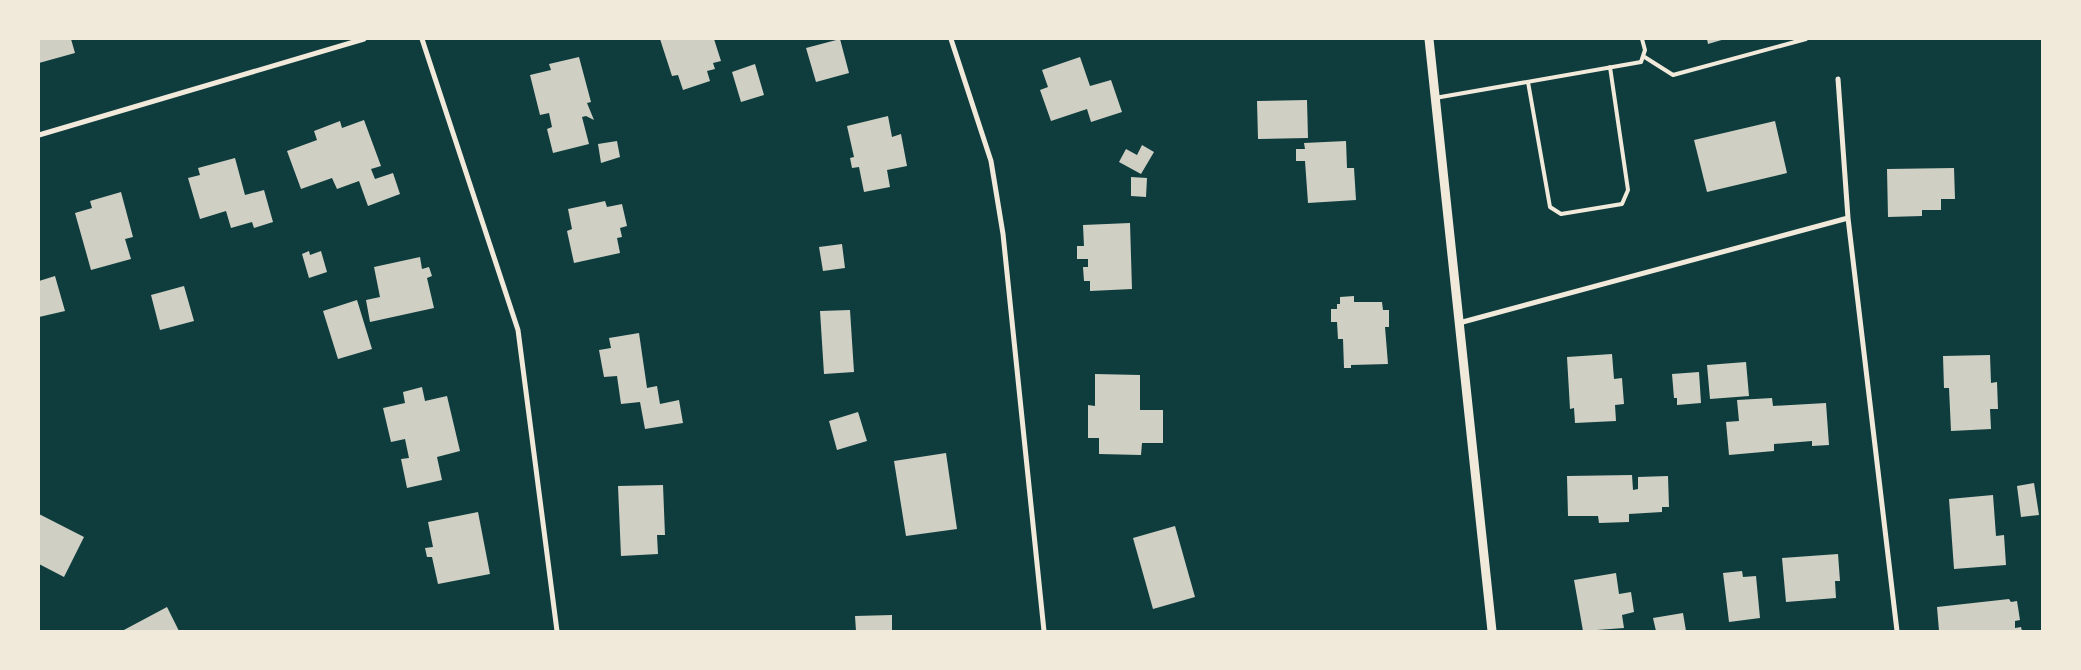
<svg xmlns="http://www.w3.org/2000/svg" width="2081" height="670" viewBox="0 0 2081 670" font-family="'Source Serif 4',serif">
<rect width="100%" height="100%" fill="#0f3d3e"/>
<!-- building -->
<path fill="#cfcfc3" d="M 39,39 L 71,39 L 75,53 L 39,63 Z
M 660,39 L 714,39 L 721,61 L 713,63 L 715,69 L 707,71 L 710,81 L 683,90 L 678,75 L 672,76 Z
M 840,39 L 849,73 L 816,82 L 806,48 Z
M 1707,39 L 1725,39 L 1708,44 Z
M 579,57 L 591,102 L 587,103 L 594,120 L 586,116 L 582,117 L 589,144 L 553,153 L 547,129 L 552,127 L 549,113 L 540,115 L 530,75 L 551,70 L 549,64 Z
M 1080,57 L 1090,86 L 1111,80 L 1122,112 L 1091,122 L 1087,109 L 1051,121 L 1040,90 L 1048,87 L 1042,70 Z
M 755,64 L 764,95 L 741,102 L 732,72 Z
M 1307,100 L 1308,138 L 1258,139 L 1257,101 Z
M 888,116 L 892,137 L 901,134 L 907,166 L 887,170 L 890,187 L 864,192 L 859,167 L 852,168 L 850,158 L 854,157 L 847,126 Z
M 364,120 L 381,166 L 371,169 L 375,179 L 393,173 L 400,194 L 368,206 L 359,181 L 337,189 L 332,178 L 301,189 L 287,151 L 317,140 L 314,131 L 340,121 L 342,128 Z
M 1775,121 L 1787,173 L 1707,192 L 1694,140 Z
M 617,141 L 620,157 L 601,163 L 598,144 Z
M 1346,141 L 1347,168 L 1354,168 L 1356,200 L 1308,203 L 1305,161 L 1296,161 L 1296,149 L 1305,149 L 1304,143 Z
M 1142,145 L 1154,152 L 1141,174 L 1119,162 L 1126,149 L 1137,155 Z
M 235,158 L 245,195 L 264,190 L 273,222 L 254,228 L 252,222 L 231,228 L 226,211 L 200,219 L 188,178 L 200,175 L 198,168 Z
M 1954,168 L 1955,199 L 1941,199 L 1941,210 L 1922,210 L 1922,216 L 1888,217 L 1887,169 Z
M 1131,177 L 1147,178 L 1146,197 L 1131,196 Z
M 121,192 L 133,237 L 125,239 L 131,259 L 91,270 L 75,213 L 92,208 L 90,201 Z
M 605,201 L 607,207 L 622,204 L 627,226 L 620,228 L 622,237 L 617,238 L 620,253 L 574,263 L 567,231 L 572,229 L 568,209 Z
M 1130,223 L 1132,289 L 1090,291 L 1090,281 L 1084,281 L 1083,267 L 1088,267 L 1088,259 L 1077,259 L 1077,246 L 1084,246 L 1083,225 Z
M 842,244 L 845,268 L 823,271 L 819,247 Z
M 309,251 L 310,255 L 321,251 L 327,272 L 309,278 L 302,254 Z
M 420,257 L 422,269 L 429,267 L 432,276 L 427,278 L 434,308 L 370,322 L 366,300 L 380,297 L 374,267 Z
M 55,276 L 65,311 L 39,317 L 39,281 Z
M 184,286 L 194,321 L 160,330 L 151,295 Z
M 1354,296 L 1354,302 L 1382,302 L 1383,310 L 1389,310 L 1389,327 L 1385,327 L 1388,364 L 1351,365 L 1351,368 L 1344,368 L 1343,339 L 1338,339 L 1337,322 L 1331,322 L 1331,309 L 1337,309 L 1337,304 L 1340,304 L 1340,297 Z
M 357,300 L 372,349 L 338,359 L 323,311 Z
M 850,310 L 854,372 L 824,374 L 820,311 Z
M 639,333 L 647,388 L 657,386 L 660,404 L 679,400 L 683,423 L 645,429 L 640,402 L 621,404 L 617,376 L 604,377 L 599,350 L 611,348 L 609,338 Z
M 1612,354 L 1614,379 L 1622,378 L 1624,404 L 1615,405 L 1616,421 L 1575,423 L 1574,408 L 1570,409 L 1567,357 Z
M 1990,355 L 1991,383 L 1997,382 L 1998,409 L 1990,409 L 1991,429 L 1951,431 L 1949,388 L 1944,388 L 1943,356 Z
M 1746,362 L 1749,396 L 1710,399 L 1707,365 Z
M 1699,372 L 1701,403 L 1677,405 L 1677,398 L 1674,398 L 1672,374 Z
M 1095,374 L 1140,375 L 1140,410 L 1163,410 L 1163,443 L 1142,443 L 1141,455 L 1099,454 L 1099,438 L 1088,438 L 1088,405 L 1095,406 Z
M 422,387 L 425,401 L 447,396 L 460,451 L 437,457 L 442,480 L 407,488 L 401,459 L 409,458 L 405,439 L 391,442 L 383,408 L 405,403 L 403,392 Z
M 1772,398 L 1773,406 L 1826,403 L 1829,445 L 1812,446 L 1812,441 L 1774,444 L 1774,451 L 1729,455 L 1726,422 L 1739,421 L 1737,400 Z
M 858,412 L 867,441 L 837,450 L 829,421 Z
M 946,453 L 957,529 L 906,536 L 894,461 Z
M 1632,475 L 1633,490 L 1638,489 L 1638,477 L 1668,476 L 1669,507 L 1662,507 L 1662,512 L 1629,514 L 1629,522 L 1599,523 L 1598,516 L 1568,516 L 1567,476 Z
M 2034,483 L 2039,515 L 2021,517 L 2017,486 Z
M 663,485 L 665,535 L 657,535 L 658,554 L 621,556 L 618,486 Z
M 1993,495 L 1996,536 L 2004,535 L 2006,565 L 1954,569 L 1949,499 Z
M 478,512 L 490,574 L 438,584 L 432,557 L 427,557 L 425,548 L 433,547 L 428,522 Z
M 39,514 L 84,537 L 64,577 L 39,564 Z
M 1175,526 L 1195,597 L 1153,609 L 1133,538 Z
M 1838,554 L 1840,581 L 1835,581 L 1836,598 L 1786,602 L 1782,558 Z
M 1742,571 L 1743,577 L 1756,576 L 1760,618 L 1729,622 L 1723,573 Z
M 1616,573 L 1619,594 L 1631,592 L 1634,612 L 1622,615 L 1624,628 L 1583,631 L 1574,580 Z
M 2009,599 L 2011,602 L 2017,601 L 2020,620 L 2015,621 L 2015,628 L 2021,627 L 2022,631 L 1939,631 L 1937,607 Z
M 167,607 L 179,631 L 122,631 Z
M 1683,613 L 1686,631 L 1656,631 L 1653,618 Z
M 892,615 L 892,631 L 856,631 L 855,616 Z"/>
<g fill="none" stroke-linecap="round" stroke-linejoin="round">
<!-- service -->
<path stroke="#f1e9da" stroke-width="4" d="M 1643,56 L 1673,75 L 1806,39
M 1528,82 L 1550,207 L 1561,214 L 1622,204 L 1628,190 L 1610,67
M 1435,98 L 1641,62 L 1645,50 L 1642,39"/>
<!-- minor -->
<path stroke="#f1e9da" stroke-width="5" d="M 422,39 L 518,330 L 557,631
M 951,39 L 991,161 L 1003,234 L 1044,631
M 1838,79 L 1848,218 L 1897,631
M 39,135 L 364,39
M 1459,323 L 1848,218"/>
<!-- tertiary -->
<path stroke="#f1e9da" stroke-width="9" d="M 1429,39 L 1492,631"/>
</g>
<!-- border -->
<rect width="2081" height="670" fill="none" stroke="#f1e9da" stroke-width="80"/>
</svg>
